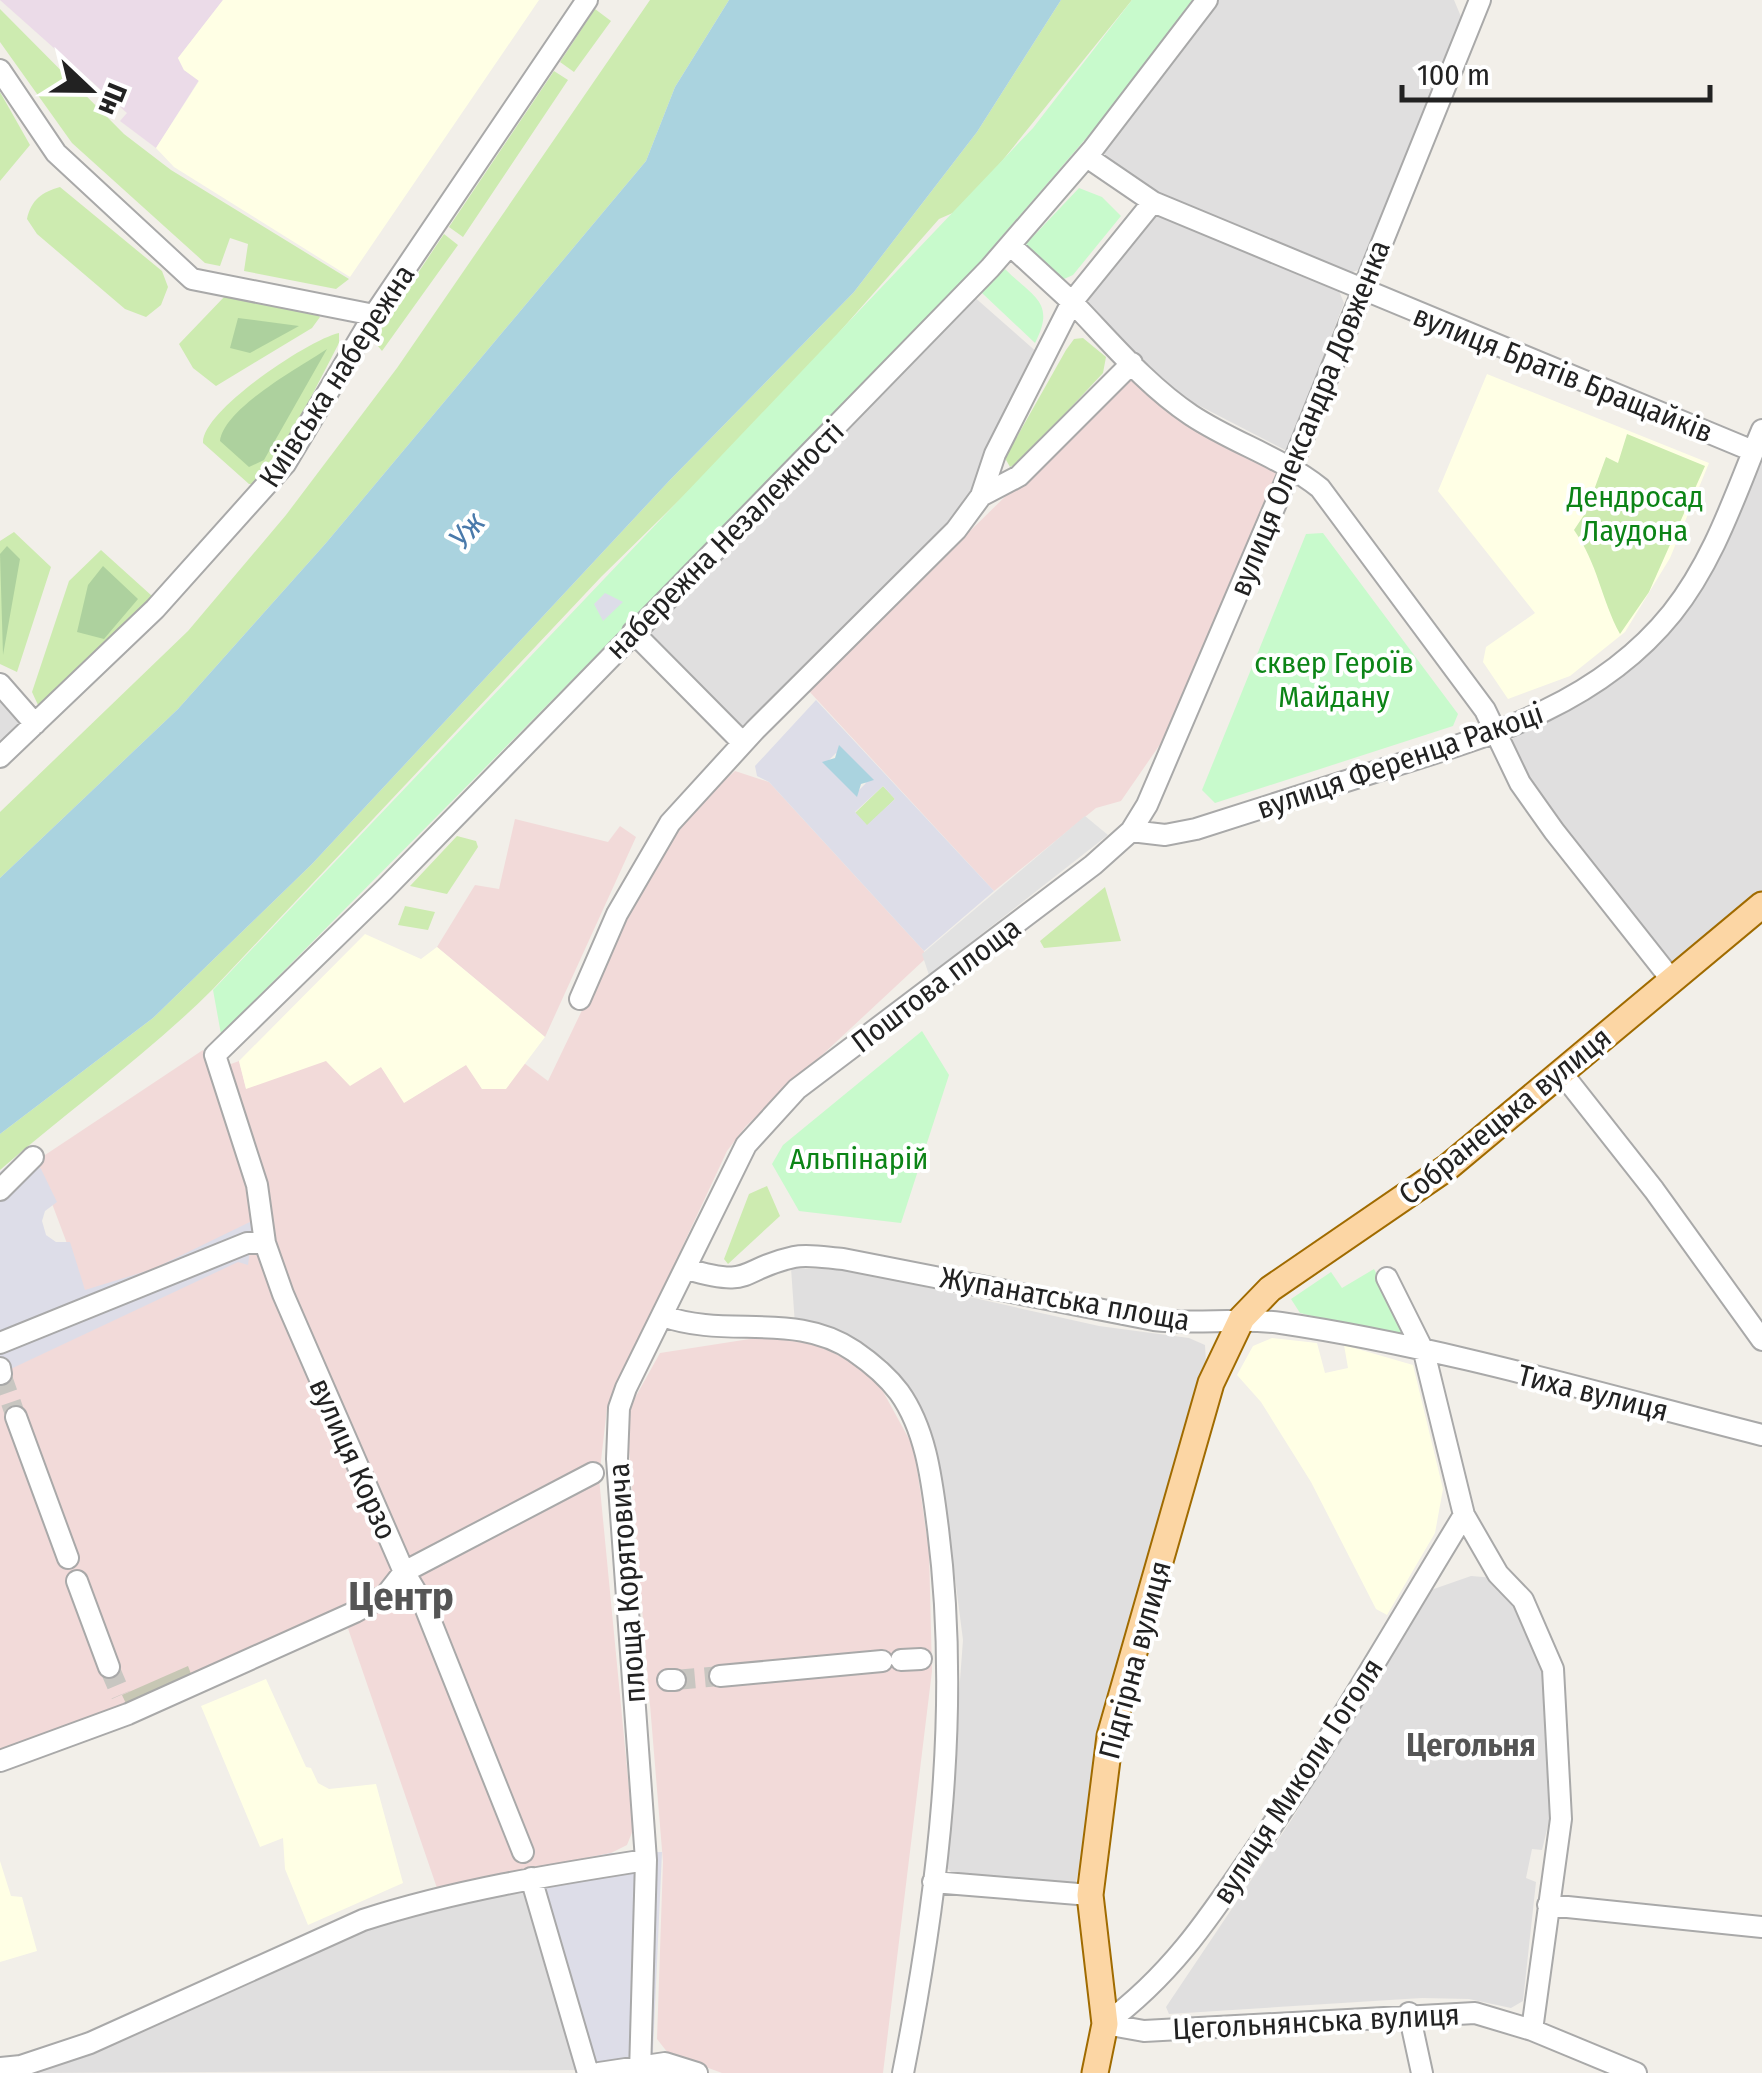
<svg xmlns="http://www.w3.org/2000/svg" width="1762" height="2073" viewBox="0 0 1762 2073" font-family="'Fira Sans Condensed',sans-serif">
<rect width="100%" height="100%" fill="#f2efe9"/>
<!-- residential -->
<path fill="#e0dfdf" d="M 1211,0 L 1454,0 L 1462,19 L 1361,269 L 1347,274 L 1160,196 L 1105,158 L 1103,145 Z
M 1157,215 L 1339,291 L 1344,303 L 1287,451 L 1165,388 L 1083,300 Z
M 972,295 L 1039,354 L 976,484 L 956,516 L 746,727 L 734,722 L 644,630 Z
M 1762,450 L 1762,891 L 1667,967 L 1533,789 L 1511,743 L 1517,731 L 1627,672 L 1656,644 Z
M 0,694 L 21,714 L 21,726 L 0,746 Z
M 791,1268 L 849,1270 L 1099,1326 L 1189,1338 L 1205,1345 L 1206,1363 L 1197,1414 L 1074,1889 L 954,1875 L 946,1867 L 963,1640 L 949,1531 L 930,1440 L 911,1391 L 886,1360 L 839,1334 L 795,1325 Z
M 1471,1576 L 1495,1578 L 1518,1612 L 1542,1664 L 1546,1698 L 1550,1817 L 1542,1850 L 1532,1849 L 1526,1878 L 1536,1882 L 1523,2001 L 1511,2008 L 1469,1999 L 1422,1998 L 1169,2014 L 1166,2007 L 1292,1819 L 1431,1590 Z
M 520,1883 L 531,1891 L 578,2070 L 28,2073 L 378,1920 Z"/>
<!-- commercial -->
<path fill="#f2dad9" d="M 1129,375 L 1279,471 L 1161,743 L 1121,801 L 1096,808 L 994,891 L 808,690 Z
M 735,771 L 769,782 L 924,951 L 924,960 L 746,1126 L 727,1151 L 607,1408 L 599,1478 L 633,1830 L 627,1845 L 611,1853 L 437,1888 L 342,1611 L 66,1732 L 0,1754 L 0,1362 L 86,1294 L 36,1161 L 203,1050 L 212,1071 L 239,1061 L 246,1088 L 326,1060 L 342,1075 L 381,1067 L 405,1102 L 467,1064 L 482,1089 L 506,1088 L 524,1063 L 548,1081 L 648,873 L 688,814 Z
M 515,819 L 608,842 L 620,826 L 636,837 L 545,1037 L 437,947 L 475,885 L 499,889 Z
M 775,1335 L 816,1345 L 853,1362 L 880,1386 L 914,1448 L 929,1551 L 932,1671 L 883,2073 L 722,2073 L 668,2053 L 657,2039 L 663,1862 L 626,1414 L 660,1353 Z"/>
<!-- industrial -->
<path fill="#ebdbe8" d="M 0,0 L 223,0 L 178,58 L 184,70 L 199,80 L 156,148 L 120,121 L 127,113 Z"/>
<!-- education -->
<path fill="#ffffe5" d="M 223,0 L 539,0 L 350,277 L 174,167 L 156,148 L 199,81 L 184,70 L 178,58 Z
M 1487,374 L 1709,463 L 1670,558 L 1625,632 L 1570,676 L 1508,699 L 1483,662 L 1486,647 L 1535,613 L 1438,491 Z
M 365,934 L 421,959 L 437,947 L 545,1037 L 506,1089 L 482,1089 L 466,1065 L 404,1103 L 381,1067 L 350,1086 L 326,1061 L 246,1089 L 239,1061 Z
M 1272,1338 L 1317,1343 L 1325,1373 L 1348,1368 L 1344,1345 L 1413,1365 L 1443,1489 L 1435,1533 L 1387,1615 L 1376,1609 L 1311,1482 L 1261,1402 L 1237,1375 L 1253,1346 Z
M 266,1679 L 306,1767 L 311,1768 L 318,1783 L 329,1789 L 376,1784 L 403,1883 L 308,1925 L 285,1869 L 283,1838 L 260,1847 L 201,1706 Z
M 0,1861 L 11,1896 L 22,1897 L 37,1951 L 0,1962 Z"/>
<!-- construction -->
<path fill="#c7c7b4" d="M 188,1666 L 194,1682 L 129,1710 L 122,1695 Z"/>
<!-- grass -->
<path fill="#cdebb0" d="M 650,0 L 729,0 L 675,87 L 646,161 L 326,543 L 178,709 L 0,878 L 0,812 L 188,631 L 286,515 L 397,368 Z
M 1061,0 L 1132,0 L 964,208 L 939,219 L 769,412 L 601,577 L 213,989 C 147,1055 70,1109 0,1170 L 0,1134 L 153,1018 L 312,864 L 669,481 L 854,292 L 977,132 Z
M 0,9 L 124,134 L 171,170 L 349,279 L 336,289 L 244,271 L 248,244 L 230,238 L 220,266 L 205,263 L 72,143 L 0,42 Z
M 595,9 L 611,21 L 574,72 L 560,62 Z
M 554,71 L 568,80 L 463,237 L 449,227 Z
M 0,92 L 30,145 L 0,181 Z
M 60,187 L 162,271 L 168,287 L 161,305 L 146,317 L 125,309 L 37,234 L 27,219 C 31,200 42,192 60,187 Z
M 444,234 L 458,245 L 382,351 L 373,340 Z
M 225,296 L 310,309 L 320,317 L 312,328 L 216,386 L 193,368 L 179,344 Z
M 339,333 L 339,343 L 278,461 L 257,484 L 249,484 L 203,443 C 201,411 310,339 339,333 Z
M 1083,338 L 1106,357 L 1103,373 L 1020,462 L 1010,467 L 1005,458 L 1066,350 L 1074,339 Z
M 1627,434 L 1705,466 L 1649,592 L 1620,634 C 1601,599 1598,564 1574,530 L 1586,512 L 1606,457 L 1618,463 Z
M 14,532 L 51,567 L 17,672 L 0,664 L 0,541 Z
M 101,550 L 152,596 L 153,603 L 44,705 L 38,705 L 32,692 L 69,581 Z
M 883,786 L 895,799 L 867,826 L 855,813 Z
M 457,836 L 476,841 L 478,847 L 447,894 L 410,886 Z
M 1105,887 L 1121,941 L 1044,948 L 1040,941 Z
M 405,906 L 435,912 L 428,930 L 398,925 Z
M 767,1186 L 780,1216 L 728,1264 L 724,1259 L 749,1194 Z"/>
<!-- forest -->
<path fill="#add19e" d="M 238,318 L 299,326 L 250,353 L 230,348 Z
M 327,349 L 264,460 L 249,467 L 220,441 C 224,408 300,367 327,349 Z
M 7,546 L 20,559 L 3,655 L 0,554 Z
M 103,566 L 138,599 L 104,639 L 77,632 L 88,585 Z"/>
<!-- park -->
<path fill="#c8facc" d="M 1132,0 L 1192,0 L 1124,94 L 937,312 L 221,1034 L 213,990 L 1033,128 Z
M 1079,188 L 1102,197 L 1121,216 L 1073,275 L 1064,279 L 1026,244 Z
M 1005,269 C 1034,298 1056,302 1035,343 L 982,293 Z
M 1323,533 L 1458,714 L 1453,726 L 1215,803 L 1202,790 L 1306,534 Z
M 922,1031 L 949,1075 L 901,1223 L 799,1211 L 772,1164 L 783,1145 Z
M 1374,1269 L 1410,1340 L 1300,1313 L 1291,1299 L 1331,1272 L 1342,1288 Z"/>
<!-- parking -->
<path fill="#e2e2e2" d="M 1085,816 L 1108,835 L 929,975 L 922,954 Z"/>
<!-- plaza -->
<path fill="#dddde8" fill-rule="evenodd" d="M 605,593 L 623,602 L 603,621 L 594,604 Z
M 816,700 L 994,891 L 924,951 L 769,782 L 757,776 L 755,766 ZM 836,753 L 866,783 L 859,790 L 829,760 ZM 883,786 L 895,799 L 867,825 L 855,812 Z
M 25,1150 L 41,1169 L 57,1202 L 45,1211 L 42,1221 L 46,1235 L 56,1242 L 70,1242 L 85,1290 L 153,1269 L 254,1220 L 248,1265 L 238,1262 L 0,1374 L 0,1172 Z
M 662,1852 L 652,2073 L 578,2073 L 524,1871 L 611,1853 Z"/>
<!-- water -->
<path fill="#aad3df" d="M 729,0 L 1061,0 L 977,132 L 854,292 L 669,481 L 312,864 L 153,1018 L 0,1134 L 0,878 L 178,709 L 326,543 L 646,161 L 675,87 Z
M 839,745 L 874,780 L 861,784 L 857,797 L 822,762 L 835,758 Z"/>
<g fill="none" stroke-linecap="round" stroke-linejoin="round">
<!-- minor-tunnel -->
<path stroke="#c8c6c1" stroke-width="20" stroke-dasharray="20 10" stroke-linecap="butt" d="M 1,1374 L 16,1417
M 109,1667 L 121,1695
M 675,1680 L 720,1676"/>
<defs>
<path id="minor" d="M 0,70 L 56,153 L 192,279 L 374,315
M 1153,202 L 1753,451
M 1010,245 L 1072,302 L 1153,202 L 1087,157
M 981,496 L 1019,476 L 1132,363
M 633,632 L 743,743
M 0,684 L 35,724
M 0,757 L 155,609 L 285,464 L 374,315 L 587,0
M 1131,831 L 1165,835 L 1196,829 C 1258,809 1321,789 1384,769 C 1490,736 1599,704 1672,613 C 1715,559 1736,492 1762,430
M 580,999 L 617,914 L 670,823 L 755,730 L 956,530 L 981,496 L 995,454 L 1072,302 C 1110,341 1146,385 1191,415 C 1233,443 1281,457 1320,488 L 1485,710 L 1520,783 L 1554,831 L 1671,979
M 1561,1072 L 1654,1190 L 1762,1340
M 0,1190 L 33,1157
M 687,1269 C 755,1289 738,1269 794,1257 C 809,1254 828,1258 843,1259 L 1154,1320 C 1198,1325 1238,1317 1281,1323 C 1443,1347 1604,1395 1762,1435
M 1387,1278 L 1424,1352 L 1464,1515 L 1498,1574 L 1523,1600 L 1553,1669 L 1561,1819 L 1532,2030
M 663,1316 C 727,1339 796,1311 854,1351 C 870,1362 887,1376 899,1392 C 927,1431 932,1483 938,1529 C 961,1710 938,1896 903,2073
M 0,1343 L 247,1243 L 265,1243
M 0,1368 L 1,1374
M 16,1417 L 68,1558
M 77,1581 L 109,1667
M 901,1660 L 921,1659
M 720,1676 L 882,1661
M 668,1680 L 675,1680
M 0,1761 L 128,1714 L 355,1612 L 386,1595 L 404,1572 L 593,1473
M 523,1852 L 425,1607 L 404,1572 L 283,1294 L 265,1243 L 257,1185 L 215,1055 L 385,889 L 990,268 L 1093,149 L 1207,0
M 531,1878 L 588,2073
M 933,1882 L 1090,1895
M 1548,1905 L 1762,1927
M 1409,2013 L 1422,2073
M 1105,2024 C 1173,1974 1211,1915 1258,1846 C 1332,1739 1396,1626 1464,1515
M 1105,2024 L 1144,2031 L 1475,2013 L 1532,2030 L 1636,2073
M 0,2068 L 21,2066 L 90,2043 L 363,1920 C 456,1890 550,1875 646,1860
M 599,2073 L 665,2063 L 697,2073
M 640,2073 L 646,1860 L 617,1459 L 619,1408 L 626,1388 L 746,1145 L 797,1089 L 1093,865 L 1131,831 L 1147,805 L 1292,466 L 1480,0"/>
<path id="major" d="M 1095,2073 L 1105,2024 L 1090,1895 L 1110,1736 L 1211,1383 L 1242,1318 L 1270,1289 L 1448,1167 L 1762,905"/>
</defs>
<!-- minor casing -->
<use href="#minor" stroke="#a9a9a9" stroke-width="24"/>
<!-- major casing -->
<use href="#major" stroke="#a06b00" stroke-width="29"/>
<!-- minor -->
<use href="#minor" stroke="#fff" stroke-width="20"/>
<!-- major -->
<use href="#major" stroke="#fcd6a4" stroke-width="25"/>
</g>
<g text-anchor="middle" stroke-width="8" stroke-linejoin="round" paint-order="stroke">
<!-- street labels -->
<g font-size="30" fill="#222" stroke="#fff">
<text transform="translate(1563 374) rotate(22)" y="10">вулиця Братів Бращайків</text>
<text transform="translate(337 376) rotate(-57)" y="10">Київська набережна</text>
<text transform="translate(1310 418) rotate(-68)" y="10">вулиця Олександра Довженка</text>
<text transform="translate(725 540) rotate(-45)" y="10">набережна Незалежності</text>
<text transform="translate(1400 761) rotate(-19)" y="10">вулиця Ференца Ракоці</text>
<text transform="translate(936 985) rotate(-37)" y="10">Поштова площа</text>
<text transform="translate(1505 1116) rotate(-39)" y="10">Собранецька вулиця</text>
<text transform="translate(1065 1299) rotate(10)" y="10">Жупанатська площа</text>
<text transform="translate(1593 1393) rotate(14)" y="10">Тиха вулиця</text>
<text transform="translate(353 1459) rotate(66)" y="10">вулиця Корзо</text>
<text transform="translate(627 1583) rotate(-94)" y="10">площа Корятовича</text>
<text transform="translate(1135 1660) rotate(-75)" y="10">Підгірна вулиця</text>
<text transform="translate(1298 1781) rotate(-57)" y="10">вулиця Миколи Гоголя</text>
<text transform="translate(1316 2022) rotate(-3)" y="10">Цегольнянська вулиця</text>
</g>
<!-- park labels -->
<g font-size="30" fill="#0c8416" stroke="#fff">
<text x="1635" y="507">Дендросад<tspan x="1635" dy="34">Лаудона</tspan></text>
<text x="1334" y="673">сквер Героїв<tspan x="1334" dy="34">Майдану</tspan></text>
<text x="859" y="1169">Альпінарій</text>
</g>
<!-- water labels -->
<g font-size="32" font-style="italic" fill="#4a7aab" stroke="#fff">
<text transform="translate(467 530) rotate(-50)" y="11">Уж</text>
</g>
<!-- neighbourhood labels -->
<g font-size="32" font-weight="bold" fill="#555" stroke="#fff">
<text x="1471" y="1756">Цегольня</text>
</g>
<!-- district labels -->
<g font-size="40" font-weight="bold" fill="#555" stroke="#fff">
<text x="401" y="1610">Центр</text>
</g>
</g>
<!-- north arrow -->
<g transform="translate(90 90) rotate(112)" stroke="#ffffff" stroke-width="8" paint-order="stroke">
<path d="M0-8L18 38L0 25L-18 38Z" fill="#222222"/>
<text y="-15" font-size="28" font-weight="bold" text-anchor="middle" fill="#222222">Пн</text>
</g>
<!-- scale -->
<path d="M1402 85v15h308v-15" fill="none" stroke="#222222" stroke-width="5"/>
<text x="1417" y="85" font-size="30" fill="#222222" stroke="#ffffff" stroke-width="8" paint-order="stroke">100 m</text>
</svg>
